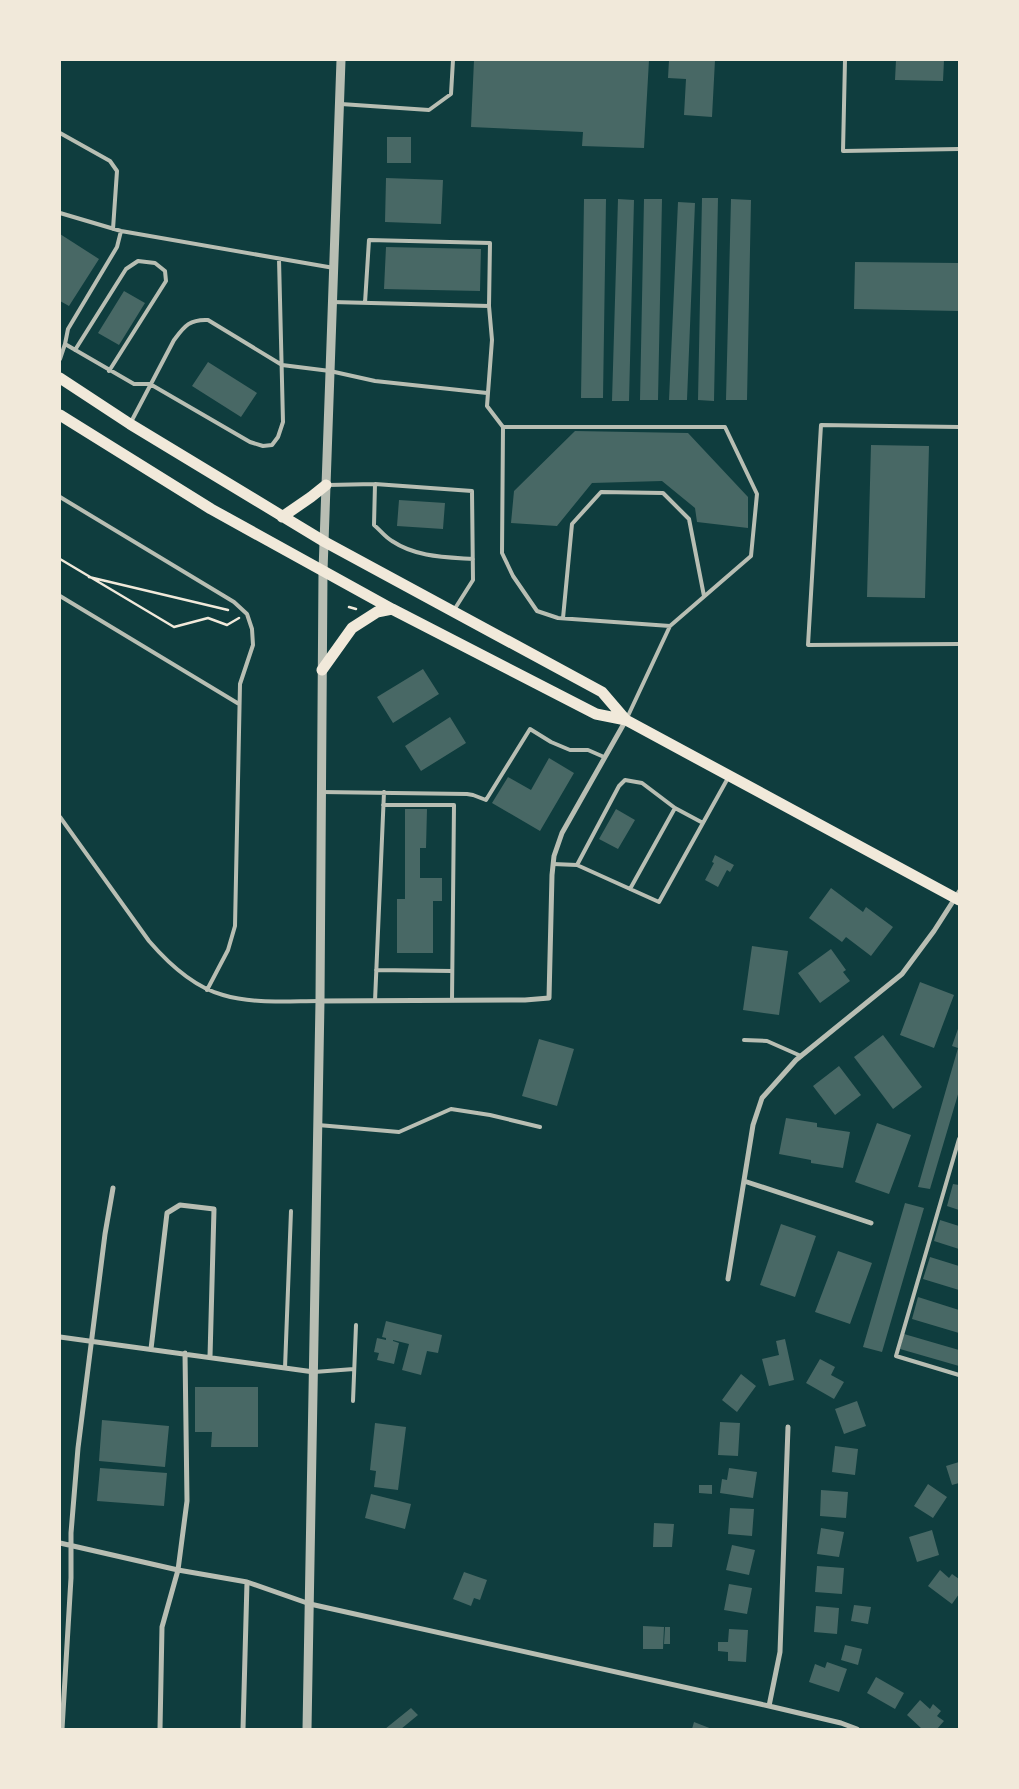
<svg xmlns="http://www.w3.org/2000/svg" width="1019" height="1789" viewBox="0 0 1019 1789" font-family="Roboto,sans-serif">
<rect width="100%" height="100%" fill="#0f3d3e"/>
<!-- building -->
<path fill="#486865" d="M 474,60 L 649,60 L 644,148 L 582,146 L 583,132 L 471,127 Z
M 669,60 L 715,60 L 712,117 L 684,115 L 686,79 L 668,78 Z
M 896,60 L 944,60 L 943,81 L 895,80 Z
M 387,137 L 411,137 L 411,163 L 387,163 Z
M 386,178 L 443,180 L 441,224 L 385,222 Z
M 702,198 L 718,198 L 714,401 L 698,400 Z
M 584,199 L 606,199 L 603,398 L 581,398 Z
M 618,199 L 634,200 L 629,401 L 612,401 Z
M 644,199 L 662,199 L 658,400 L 640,400 Z
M 731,199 L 751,200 L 747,400 L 726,400 Z
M 678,202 L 695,203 L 687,400 L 669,400 Z
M 60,234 L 99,259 L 69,306 L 60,301 Z
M 386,247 L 481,249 L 480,291 L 384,289 Z
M 855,262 L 959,263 L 959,311 L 854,309 Z
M 124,291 L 145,303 L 119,345 L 98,333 Z
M 208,362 L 257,393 L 241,417 L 192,386 Z
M 575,431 L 688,433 L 748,497 L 748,528 L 697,522 L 695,508 L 662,481 L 592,483 L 557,526 L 511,523 L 514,491 Z
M 871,445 L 929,446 L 925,598 L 867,597 Z
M 399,500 L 445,503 L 443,529 L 397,526 Z
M 423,669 L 439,694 L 393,723 L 377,697 Z
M 450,717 L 466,743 L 421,771 L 405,746 Z
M 549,758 L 574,773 L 540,831 L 492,803 L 508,777 L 531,790 Z
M 405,809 L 427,809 L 426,848 L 420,848 L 420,878 L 442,878 L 442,901 L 433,901 L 433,953 L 397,953 L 397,899 L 405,899 Z
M 616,809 L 635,820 L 618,849 L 599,839 Z
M 715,855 L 734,865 L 730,872 L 727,870 L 718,887 L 705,880 L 714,863 L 712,862 Z
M 831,888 L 863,912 L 866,907 L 893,927 L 871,956 L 846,937 L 842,942 L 809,918 Z
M 752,946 L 788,951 L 779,1015 L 743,1010 Z
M 831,949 L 846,970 L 843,972 L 850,981 L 820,1003 L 798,973 Z
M 920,982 L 954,995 L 934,1048 L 900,1035 Z
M 959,1026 L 959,1091 L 930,1189 L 918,1187 L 958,1048 L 952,1046 Z
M 883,1035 L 922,1087 L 893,1109 L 854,1057 Z
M 539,1039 L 574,1049 L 557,1106 L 522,1096 Z
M 839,1066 L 861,1095 L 835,1115 L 813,1086 Z
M 786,1118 L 817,1123 L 817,1127 L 850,1132 L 843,1168 L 811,1163 L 811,1160 L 779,1154 Z
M 877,1123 L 911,1135 L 889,1194 L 855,1182 Z
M 953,1184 L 959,1185 L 959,1210 L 947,1206 Z
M 905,1203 L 924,1208 L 882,1352 L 863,1347 Z
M 940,1220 L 959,1226 L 959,1249 L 934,1241 Z
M 781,1224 L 816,1236 L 795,1297 L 760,1285 Z
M 838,1251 L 872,1263 L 850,1324 L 815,1312 Z
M 930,1257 L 959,1266 L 959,1290 L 923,1279 Z
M 918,1297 L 959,1310 L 959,1333 L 912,1319 Z
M 386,1321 L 442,1335 L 438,1353 L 427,1351 L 421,1375 L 402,1370 L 409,1344 L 393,1340 L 393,1341 L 399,1343 L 394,1364 L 377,1360 L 379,1353 L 374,1352 L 377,1338 L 386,1340 L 386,1338 L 382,1337 Z
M 904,1334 L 959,1350 L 959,1366 L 900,1349 Z
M 785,1339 L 794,1380 L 769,1386 L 762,1359 L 779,1355 L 776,1341 Z
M 820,1359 L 835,1367 L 831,1375 L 844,1382 L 834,1399 L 806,1383 Z
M 741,1374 L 756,1386 L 737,1412 L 722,1400 Z
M 195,1387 L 258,1387 L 258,1447 L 211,1447 L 212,1432 L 195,1432 Z
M 857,1401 L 866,1426 L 844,1434 L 835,1409 Z
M 102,1420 L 169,1426 L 165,1467 L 99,1461 Z
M 720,1422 L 740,1423 L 738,1456 L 718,1455 Z
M 375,1423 L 406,1427 L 398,1490 L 374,1487 L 376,1471 L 370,1470 Z
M 835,1446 L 858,1449 L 855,1475 L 832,1472 Z
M 959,1462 L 959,1483 L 952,1485 L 946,1466 Z
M 100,1468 L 167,1473 L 164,1506 L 97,1501 Z
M 729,1468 L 757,1472 L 753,1498 L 720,1493 L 722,1479 L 727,1480 Z
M 928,1484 L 947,1497 L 933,1518 L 914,1506 Z
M 699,1485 L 712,1485 L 712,1494 L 699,1493 Z
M 821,1490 L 848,1492 L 846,1518 L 820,1516 Z
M 371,1494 L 411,1504 L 405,1529 L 365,1518 Z
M 730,1508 L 754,1509 L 752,1536 L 728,1534 Z
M 654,1523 L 674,1524 L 672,1547 L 653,1547 Z
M 821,1528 L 844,1532 L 839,1557 L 817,1554 Z
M 932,1530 L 939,1555 L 917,1562 L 909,1537 Z
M 732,1545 L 755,1550 L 749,1575 L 726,1570 Z
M 817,1566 L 844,1568 L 842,1594 L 815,1592 Z
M 940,1570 L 949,1578 L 952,1574 L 959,1579 L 959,1594 L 952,1604 L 928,1586 Z
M 464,1572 L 487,1580 L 480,1600 L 474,1598 L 471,1606 L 453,1599 Z
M 729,1584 L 752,1588 L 747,1614 L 724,1610 Z
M 854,1605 L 871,1607 L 868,1624 L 851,1621 Z
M 816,1606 L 839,1608 L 837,1634 L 814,1632 Z
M 643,1626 L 664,1627 L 663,1649 L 643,1649 Z
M 665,1627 L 670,1627 L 670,1644 L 664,1644 Z
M 729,1629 L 748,1630 L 746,1662 L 728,1661 L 728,1652 L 718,1651 L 718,1642 L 728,1642 Z
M 845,1645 L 862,1649 L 858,1665 L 841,1660 Z
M 827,1662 L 847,1669 L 839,1692 L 809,1682 L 815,1664 L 825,1668 Z
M 876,1677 L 904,1693 L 895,1709 L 867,1693 Z
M 920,1700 L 930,1709 L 933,1704 L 941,1711 L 937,1716 L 944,1721 L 937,1729 L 922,1729 L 907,1715 Z
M 411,1708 L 418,1715 L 401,1729 L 385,1729 Z
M 694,1722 L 712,1729 L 692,1729 Z"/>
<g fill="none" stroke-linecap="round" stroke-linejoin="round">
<!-- path -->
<path stroke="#f1e9da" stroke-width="2.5" d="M 60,559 L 174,627 L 208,618 L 227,625 L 239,618
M 89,577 L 228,610
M 349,607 L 356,609"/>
<!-- service -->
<path stroke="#b8beb3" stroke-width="4" d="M 845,60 L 843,151 L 959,149
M 341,104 L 429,110 L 451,94 L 453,60
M 60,133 L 110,161 L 117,171 L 113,229
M 60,213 L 121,231 L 334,268
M 121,231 L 117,247 L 68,329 L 65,344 L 134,384 L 150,384 L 250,442 L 263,446 L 272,445 L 278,437 L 283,422 L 279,259
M 332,302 L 489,306 L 492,340 L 487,406 L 503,427 L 725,427 L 757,494 L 751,556 L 670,626 L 627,718
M 365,303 L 369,240 L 490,243 L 489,306
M 75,350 L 126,269 L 138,261 L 155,263 L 165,271 L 166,281 L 109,371
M 60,359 L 65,344
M 131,422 L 174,340 C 184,327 189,319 208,320 L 282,365 L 330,371 L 375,381 L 487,393
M 503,427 L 502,553 L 513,576 L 537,611 L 558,618 L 670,626
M 959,427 L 821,425 L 808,645 L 959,644
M 328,485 L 375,484
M 60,497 L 234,602 L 247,614 L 252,629 L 253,645 L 240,684 L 235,926 L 228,950 L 207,990
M 60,596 L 239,704
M 454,610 L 473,580 L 472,491 L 375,484 L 374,525 C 380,530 385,537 392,541 C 416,557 444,557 473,559
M 563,618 L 572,524 L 601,492 L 663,493 L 689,519 L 704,596
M 321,792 L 467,794 L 473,795 L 486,800 L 530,729 L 551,742 L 570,750 L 588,750 L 604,757
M 383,805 L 454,805 L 452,1000
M 60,817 L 149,941 C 168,963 193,987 223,995 C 253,1004 288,1001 319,1001
M 553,864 L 577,865 L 659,902 L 728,778
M 577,865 L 619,786 L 625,780 L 642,783 L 675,808
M 630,889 L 675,808 L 703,823
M 376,970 L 452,971
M 375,1001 L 384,792
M 744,1040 L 767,1041 L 801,1056
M 318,1125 L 399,1132 L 451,1109 L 490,1115 L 540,1127
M 959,1139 L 896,1356 L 959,1375
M 285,1368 L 291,1211
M 314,1372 L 354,1369
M 353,1401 L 356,1325"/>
<!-- minor -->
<path stroke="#b8beb3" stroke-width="5" d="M 320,1001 L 525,1000 L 549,998 L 552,875 L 554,856 L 562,833 L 626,720
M 744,1181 L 871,1223
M 728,1279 L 753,1125 L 762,1098 L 796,1060 L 902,974 L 934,931 L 959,892
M 60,1337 L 314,1372
M 151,1349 L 167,1213 L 180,1205 L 214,1209 L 210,1357
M 60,1543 L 178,1570 L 247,1582 L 310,1604 L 769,1706 L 841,1723 L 857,1729
M 769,1706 L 780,1652 L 788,1427
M 62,1729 L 71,1578 L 71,1533 L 78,1448 L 105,1234 L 113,1188
M 160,1729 L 162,1627 L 178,1570 L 187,1501 L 185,1353
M 243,1729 L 247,1582"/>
<!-- tertiary -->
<path stroke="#b8beb3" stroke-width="9" d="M 307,1729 L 320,1001 L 323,571 L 341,60"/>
<!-- primary -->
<path stroke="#f1e9da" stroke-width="11" d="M 60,378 L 130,424 L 325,542 L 602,692 L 626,720
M 60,415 L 211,509 L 392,609 L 596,714 L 626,720 L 959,900
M 282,517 L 311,497 L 326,485
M 322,670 L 352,628 L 377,612 L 392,609"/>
</g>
<!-- border -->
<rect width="1019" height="1789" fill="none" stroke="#f1e9da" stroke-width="122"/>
</svg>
